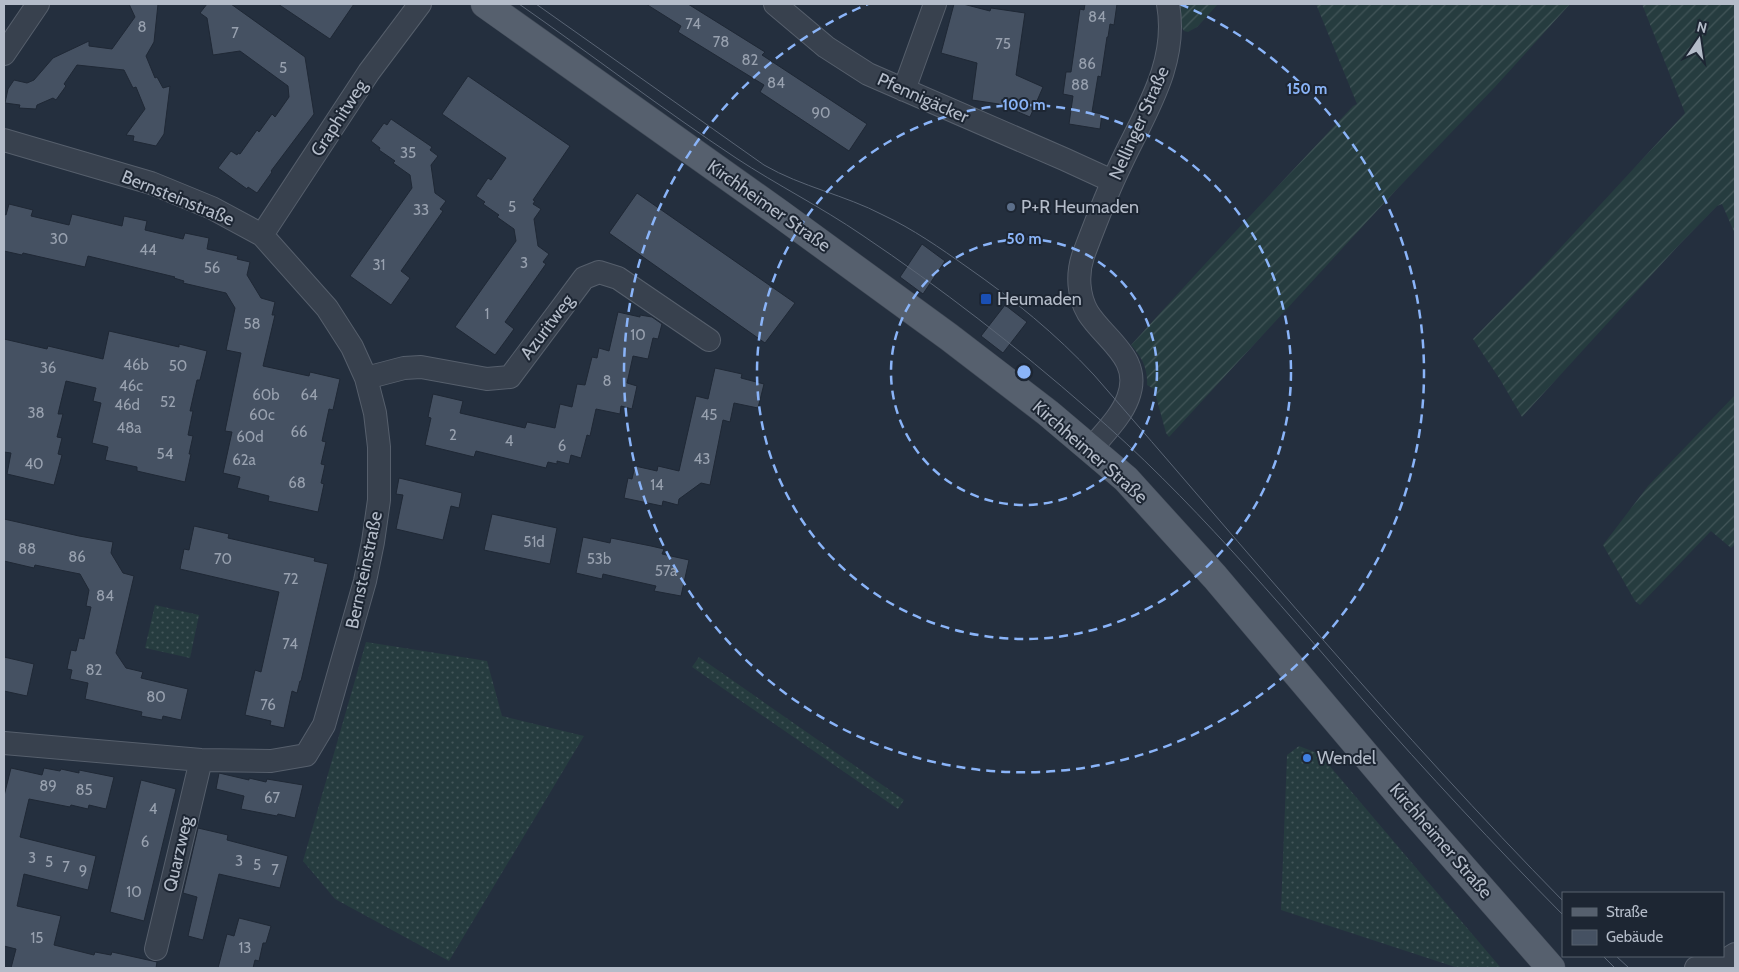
<svg xmlns="http://www.w3.org/2000/svg" width="1739" height="972" viewBox="0 0 1739 972" font-family="Cabin,sans-serif">
<defs>
<pattern id="grass-dots" width="8" height="8" patternUnits="userSpaceOnUse" patternTransform="scale(1.25)"><rect width="8" height="8" fill="#263c3f"/><path d="M2 2h.1M6 6h.1" fill="none" stroke="#435659" stroke-width="1.8" stroke-linecap="round"/></pattern>
<pattern id="garden-furrows" width="10" height="10" patternUnits="userSpaceOnUse" patternTransform="scale(1.25)"><rect width="10" height="10" fill="#263c3f"/><path d="M-1 1l2-2M0 10L10 0M9 11l2-2" fill="none" stroke="#435659"/></pattern>
</defs>
<rect width="100%" height="100%" fill="#242f3e"/>
<!-- grass -->
<path fill="url(#grass-dots)" d="M 155,605 L 199,615 L 190,658 L 145,648 Z
M 366,642 L 487,661 L 502,716 L 584,736 L 449,961 L 335,899 L 303,861 Z
M 699,657 L 904,800 L 898,809 L 692,667 Z
M 1299,746 L 1317,753 L 1328,764 L 1501,968 L 1458,968 L 1281,910 L 1287,755 Z"/>
<!-- garden -->
<path fill="url(#garden-furrows)" d="M 1177,4 L 1218,4 L 1197,27 L 1188,32 L 1184,31 L 1181,26 Z
M 1316,4 L 1570,4 L 1495,87 L 1397,189 L 1169,437 L 1166,433 L 1154,389 L 1147,385 C 1148,369 1142,357 1131,345 L 1205,264 L 1353,106 L 1357,104 Z
M 1642,4 L 1735,4 L 1735,234 L 1722,204 L 1717,206 L 1678,246 L 1522,417 L 1501,381 L 1473,339 L 1539,271 L 1685,113 Z
M 1735,395 L 1735,544 L 1731,548 L 1711,531 L 1640,605 L 1635,601 L 1603,545 L 1648,486 Z"/>
<!-- building -->
<path fill="#455162" stroke="#1f2835" d="M 129,4 L 158,4 L 154,42 L 146,56 L 155,78 L 157,77 L 163,88 L 170,86 L 164,134 L 156,146 L 133,141 L 134,136 L 126,135 L 145,109 L 136,87 L 133,88 L 124,70 L 77,65 L 64,84 L 66,86 L 56,100 L 53,98 L 37,105 L 36,109 L 19,108 L 20,105 L 5,103 L 8,89 L 14,80 L 27,83 L 34,80 L 53,58 L 89,41 L 89,46 L 112,49 L 135,17 Z
M 207,4 L 231,4 L 305,57 L 314,114 L 271,171 L 272,172 L 257,193 L 248,187 L 247,189 L 218,168 L 231,151 L 237,155 L 238,153 L 240,154 L 257,130 L 259,132 L 272,114 L 275,117 L 289,97 L 288,86 L 240,51 L 213,55 L 207,18 L 200,13 Z
M 278,4 L 354,4 L 330,39 Z
M 646,4 L 688,4 L 765,52 L 762,55 L 867,124 L 849,151 L 760,92 L 764,85 L 678,32 L 681,26 Z
M 954,4 L 963,4 L 990,11 L 991,8 L 1025,13 L 1016,75 L 1043,87 L 1030,117 L 999,104 L 972,100 L 977,63 L 941,53 Z
M 1085,4 L 1117,4 L 1114,25 L 1110,24 L 1108,37 L 1107,37 L 1101,77 L 1098,76 L 1092,112 L 1102,114 L 1100,129 L 1069,124 L 1073,96 L 1063,94 L 1066,72 L 1071,72 L 1080,9 L 1084,10 Z
M 468,76 L 570,146 L 533,200 L 535,201 L 533,204 L 541,209 L 534,219 L 538,246 L 549,254 L 543,262 L 546,264 L 505,322 L 514,329 L 495,355 L 455,327 L 516,241 L 514,229 L 497,217 L 499,215 L 483,204 L 485,202 L 476,196 L 488,178 L 491,180 L 506,158 L 442,114 Z
M 391,119 L 432,147 L 430,150 L 438,156 L 431,165 L 435,193 L 446,201 L 440,209 L 443,211 L 401,271 L 410,278 L 391,305 L 350,276 L 412,188 L 410,175 L 393,163 L 395,161 L 379,150 L 380,148 L 371,141 L 384,123 L 387,125 Z
M 637,193 L 795,303 L 765,343 L 609,233 Z
M 9,204 L 33,210 L 31,216 L 69,225 L 72,214 L 122,226 L 124,216 L 147,221 L 145,230 L 183,239 L 185,233 L 209,238 L 207,249 L 238,256 L 237,259 L 250,262 L 247,275 L 261,298 L 275,302 L 272,315 L 275,315 L 263,366 L 309,376 L 310,372 L 340,379 L 333,410 L 329,409 L 322,441 L 326,442 L 321,464 L 325,465 L 321,483 L 324,484 L 318,512 L 268,501 L 269,496 L 237,488 L 240,477 L 223,473 L 232,432 L 225,431 L 241,353 L 226,350 L 235,308 L 226,293 L 183,283 L 184,281 L 174,278 L 175,277 L 88,256 L 85,267 L 23,253 L 22,255 L 4,251 L 4,214 L 6,215 Z
M 922,244 L 945,261 L 923,294 L 900,277 Z
M 1005,305 L 1027,322 L 1003,353 L 981,336 Z
M 618,312 L 640,317 L 640,315 L 652,317 L 662,324 L 658,339 L 653,338 L 648,359 L 633,356 L 627,383 L 637,386 L 632,409 L 621,406 L 620,414 L 596,409 L 590,436 L 587,435 L 581,458 L 571,455 L 569,464 L 557,461 L 557,464 L 548,462 L 546,468 L 476,451 L 474,457 L 425,445 L 431,418 L 428,417 L 433,394 L 463,401 L 460,413 L 525,428 L 527,422 L 555,428 L 560,404 L 572,407 L 577,384 L 585,385 L 592,357 L 597,358 L 599,348 L 609,351 Z
M 109,331 L 179,347 L 179,344 L 207,351 L 200,380 L 197,380 L 190,411 L 193,411 L 188,435 L 193,436 L 189,454 L 191,454 L 185,482 L 137,471 L 137,467 L 105,460 L 108,447 L 92,443 L 101,403 L 93,401 L 96,388 L 66,381 L 58,414 L 63,414 L 57,437 L 62,438 L 58,454 L 62,455 L 54,485 L 7,474 L 11,453 L 4,452 L 4,339 L 47,349 L 48,346 L 103,359 Z
M 715,368 L 742,374 L 741,378 L 764,384 L 758,408 L 734,403 L 730,422 L 723,420 L 710,485 L 701,483 L 679,499 L 678,505 L 663,501 L 662,506 L 624,498 L 628,478 L 632,479 L 635,466 L 657,471 L 658,466 L 679,471 L 696,396 L 708,399 Z
M 399,478 L 462,493 L 459,508 L 451,506 L 443,540 L 396,529 L 403,495 L 396,494 Z
M 492,514 L 557,528 L 550,564 L 484,550 Z
M 4,519 L 79,536 L 113,542 L 111,553 L 123,573 L 134,576 L 116,653 L 126,668 L 143,672 L 141,678 L 188,689 L 181,720 L 163,716 L 162,720 L 141,716 L 142,712 L 85,699 L 88,683 L 70,679 L 72,670 L 67,669 L 71,650 L 76,651 L 79,638 L 84,639 L 91,607 L 86,606 L 89,590 L 80,574 L 35,565 L 34,568 L 4,561 Z
M 194,526 L 229,534 L 228,538 L 315,558 L 314,561 L 328,564 L 301,681 L 300,681 L 297,693 L 292,691 L 284,728 L 270,725 L 271,721 L 245,715 L 255,670 L 261,672 L 279,592 L 180,569 L 184,549 L 189,550 Z
M 583,537 L 610,543 L 611,538 L 651,546 L 664,549 L 662,554 L 689,560 L 681,596 L 654,591 L 656,586 L 616,577 L 603,574 L 602,579 L 576,573 Z
M 4,657 L 34,664 L 27,696 L 4,691 Z
M 11,768 L 42,775 L 44,768 L 60,771 L 61,769 L 79,773 L 79,770 L 114,777 L 106,809 L 89,805 L 88,809 L 71,805 L 70,807 L 29,799 L 20,837 L 96,856 L 88,890 L 24,874 L 17,906 L 61,916 L 54,945 L 94,955 L 95,952 L 111,955 L 112,952 L 157,962 L 156,968 L 11,968 L 16,949 L 4,946 L 4,796 Z
M 219,773 L 249,780 L 249,778 L 266,782 L 267,779 L 303,785 L 295,818 L 278,814 L 277,816 L 241,809 L 244,796 L 216,789 Z
M 141,780 L 176,789 L 144,921 L 110,912 Z
M 198,828 L 228,835 L 227,840 L 288,856 L 280,888 L 219,874 L 203,940 L 188,936 L 197,897 L 183,893 Z
M 239,918 L 271,926 L 266,943 L 263,943 L 259,961 L 255,960 L 253,968 L 218,968 L 227,934 L 234,936 Z"/>
<g fill="none" stroke-linecap="round" stroke-linejoin="round">
<defs>
<path id="minor" d="M 775,4 L 826,47 L 868,74 L 1064,159 L 1112,181
M 4,54 L 38,4
M 904,90 L 935,4
M 4,140 L 151,183 L 212,208 L 262,235 L 327,308 L 352,347 L 366,378 L 375,413 L 379,447 L 379,500 L 373,542 L 365,581 L 324,725 L 306,755 L 271,761 L 201,760 L 4,743
M 262,235 L 369,72 L 420,4
M 366,378 L 404,368 L 421,367 L 487,379 L 510,377 L 584,278 L 599,272 L 618,278 L 709,340
M 1092,448 C 1104,433 1121,417 1128,398 C 1143,359 1106,341 1088,313 C 1078,296 1077,274 1083,256 C 1094,227 1105,197 1119,168 C 1143,115 1179,65 1168,4
M 156,949 L 201,760
M 1696,968 L 1724,961 L 1735,954"/>
<path id="major" d="M 485,4 L 779,213 L 949,337 L 1048,413 L 1126,479 L 1215,577 L 1408,805 L 1551,968"/>
</defs>
<!-- minor casing -->
<use href="#minor" stroke="#565f6c" stroke-width="24"/>
<!-- major casing -->
<use href="#major" stroke="#414a57" stroke-width="29"/>
<!-- minor -->
<use href="#minor" stroke="#38414e" stroke-width="22"/>
<!-- major -->
<use href="#major" stroke="#56606e" stroke-width="28"/>
<!-- tram -->
<path stroke="#5a6575" stroke-width="1" d="M 519,4 C 592,55 662,109 736,158 C 777,185 821,207 862,235 C 941,288 1017,347 1089,410 C 1190,497 1275,599 1363,700 C 1427,773 1494,845 1563,915
M 536,4 L 764,165 C 802,187 845,195 883,215 C 913,229 940,248 967,267 C 1013,299 1056,334 1094,375 C 1248,552 1398,733 1563,901
M 1603,956 L 1615,968
M 1616,956 L 1629,968"/>
</g>
<!-- distance rings -->
<g fill="none" stroke="#8ab4f8" stroke-width="2.5" stroke-dasharray="9 6">
<circle cx="1024" cy="372" r="133"/>
<circle cx="1024" cy="372" r="267"/>
<path d="M1180 4A400 400 0 1 1 868 4"/>
</g>
<!-- markers -->
<circle fill="#5c6f8a" stroke="#1d2633" stroke-width="2" cx="1011" cy="207" r="5"/>
<rect fill="#1a4fb4" stroke="#1d2633" stroke-width="2" x="980" y="293" width="12" height="12" rx="2.5"/>
<circle fill="#3f7fe0" stroke="#1d2633" stroke-width="2" cx="1307" cy="758" r="5"/>
<g text-anchor="middle" stroke-width="4" stroke-linejoin="round" paint-order="stroke">
<!-- number labels -->
<g font-size="15" fill="#98a1af">
<text x="1097" y="22">84</text>
<text x="693" y="29">74</text>
<text x="142" y="32">8</text>
<text x="235" y="38">7</text>
<text x="721" y="47">78</text>
<text x="1003" y="49">75</text>
<text x="750" y="65">82</text>
<text x="1087" y="69">86</text>
<text x="283" y="73">5</text>
<text x="776" y="88">84</text>
<text x="1080" y="90">88</text>
<text x="821" y="118">90</text>
<text x="408" y="158">35</text>
<text x="512" y="212">5</text>
<text x="421" y="215">33</text>
<text x="59" y="244">30</text>
<text x="148" y="255">44</text>
<text x="524" y="268">3</text>
<text x="379" y="270">31</text>
<text x="212" y="273">56</text>
<text x="487" y="319">1</text>
<text x="252" y="329">58</text>
<text x="638" y="340">10</text>
<text x="136" y="370">46b</text>
<text x="178" y="371">50</text>
<text x="48" y="373">36</text>
<text x="607" y="386">8</text>
<text x="131" y="391">46c</text>
<text x="266" y="400">60b</text>
<text x="309" y="400">64</text>
<text x="168" y="407">52</text>
<text x="127" y="410">46d</text>
<text x="36" y="418">38</text>
<text x="262" y="420">60c</text>
<text x="709" y="420">45</text>
<text x="129" y="433">48a</text>
<text x="299" y="437">66</text>
<text x="453" y="440">2</text>
<text x="250" y="442">60d</text>
<text x="509" y="446">4</text>
<text x="562" y="451">6</text>
<text x="165" y="459">54</text>
<text x="702" y="464">43</text>
<text x="244" y="465">62a</text>
<text x="34" y="469">40</text>
<text x="297" y="488">68</text>
<text x="657" y="490">14</text>
<text x="534" y="547">51d</text>
<text x="27" y="554">88</text>
<text x="77" y="562">86</text>
<text x="223" y="564">70</text>
<text x="599" y="564">53b</text>
<text x="666" y="576">57a</text>
<text x="291" y="584">72</text>
<text x="105" y="601">84</text>
<text x="290" y="649">74</text>
<text x="94" y="675">82</text>
<text x="156" y="702">80</text>
<text x="268" y="710">76</text>
<text x="48" y="791">89</text>
<text x="84" y="795">85</text>
<text x="272" y="803">67</text>
<text x="153" y="814">4</text>
<text x="145" y="847">6</text>
<text x="32" y="863">3</text>
<text x="239" y="866">3</text>
<text x="49" y="867">5</text>
<text x="257" y="870">5</text>
<text x="66" y="872">7</text>
<text x="275" y="875">7</text>
<text x="83" y="876">9</text>
<text x="134" y="897">10</text>
<text x="37" y="943">15</text>
<text x="245" y="953">13</text>
</g>
<!-- street labels -->
<g font-size="18" fill="#b4bcc9" stroke="#1d2633">
<text transform="translate(923 98) rotate(24)" y="6">Pfennigäcker</text>
<text transform="translate(339 118) rotate(-57)" y="6">Graphitweg</text>
<text transform="translate(1139 123) rotate(-66)" y="6">Nellinger Straße</text>
<text transform="translate(178 198) rotate(22)" y="6">Bernsteinstraße</text>
<text transform="translate(769 206) rotate(35)" y="6">Kirchheimer Straße</text>
<text transform="translate(547 327) rotate(-53)" y="6">Azuritweg</text>
<text transform="translate(1090 452) rotate(41)" y="6">Kirchheimer Straße</text>
<text transform="translate(364 570) rotate(-78)" y="6">Bernsteinstraße</text>
<text transform="translate(1441 841) rotate(49)" y="6">Kirchheimer Straße</text>
<text transform="translate(178 854) rotate(-77)" y="6">Quarzweg</text>
</g>
<!-- poi labels -->
<g font-size="18" fill="#b4bcc9" stroke="#1d2633" text-anchor="start">
<text x="1021" y="213">P+R Heumaden</text>
<text x="997" y="305">Heumaden</text>
<text x="1317" y="764">Wendel</text>
</g>
</g>
<circle cx="1024" cy="372" r="8" fill="#8ab4f8" stroke="#1d2633" stroke-width="2.5"/>
<g font-size="15" text-anchor="middle" font-weight="bold" fill="#8ab4f8" stroke="#1d2633" stroke-width="4" stroke-linejoin="round" paint-order="stroke">
<text x="1307" y="94">150 m</text>
<text x="1024" y="110">100 m</text>
<text x="1024" y="244">50 m</text>
</g>
<!-- border -->
<rect width="1739" height="972" fill="none" stroke="#b4bcc9" stroke-width="10"/>
<!-- legend -->
<rect x="1562" y="892" width="162" height="65" fill="#1d2633" stroke="#59626f"/>
<rect x="1572" y="908" width="25" height="8" fill="#56606e" stroke="#59626f"/>
<text x="1606" y="917" font-size="15" fill="#b4bcc9">Straße</text>
<rect x="1572" y="930" width="25" height="15" fill="#455162" stroke="#59626f"/>
<text x="1606" y="942" font-size="15" fill="#b4bcc9">Gebäude</text>
<!-- north arrow -->
<g transform="translate(1699 40) rotate(13)" stroke="#1d2633" stroke-width="4" paint-order="stroke">
<path d="M0-4L9 19L0 12L-9 19Z" fill="#b4bcc9"/>
<text y="-8" font-size="14" font-weight="bold" text-anchor="middle" fill="#b4bcc9">N</text>
</g>
</svg>
